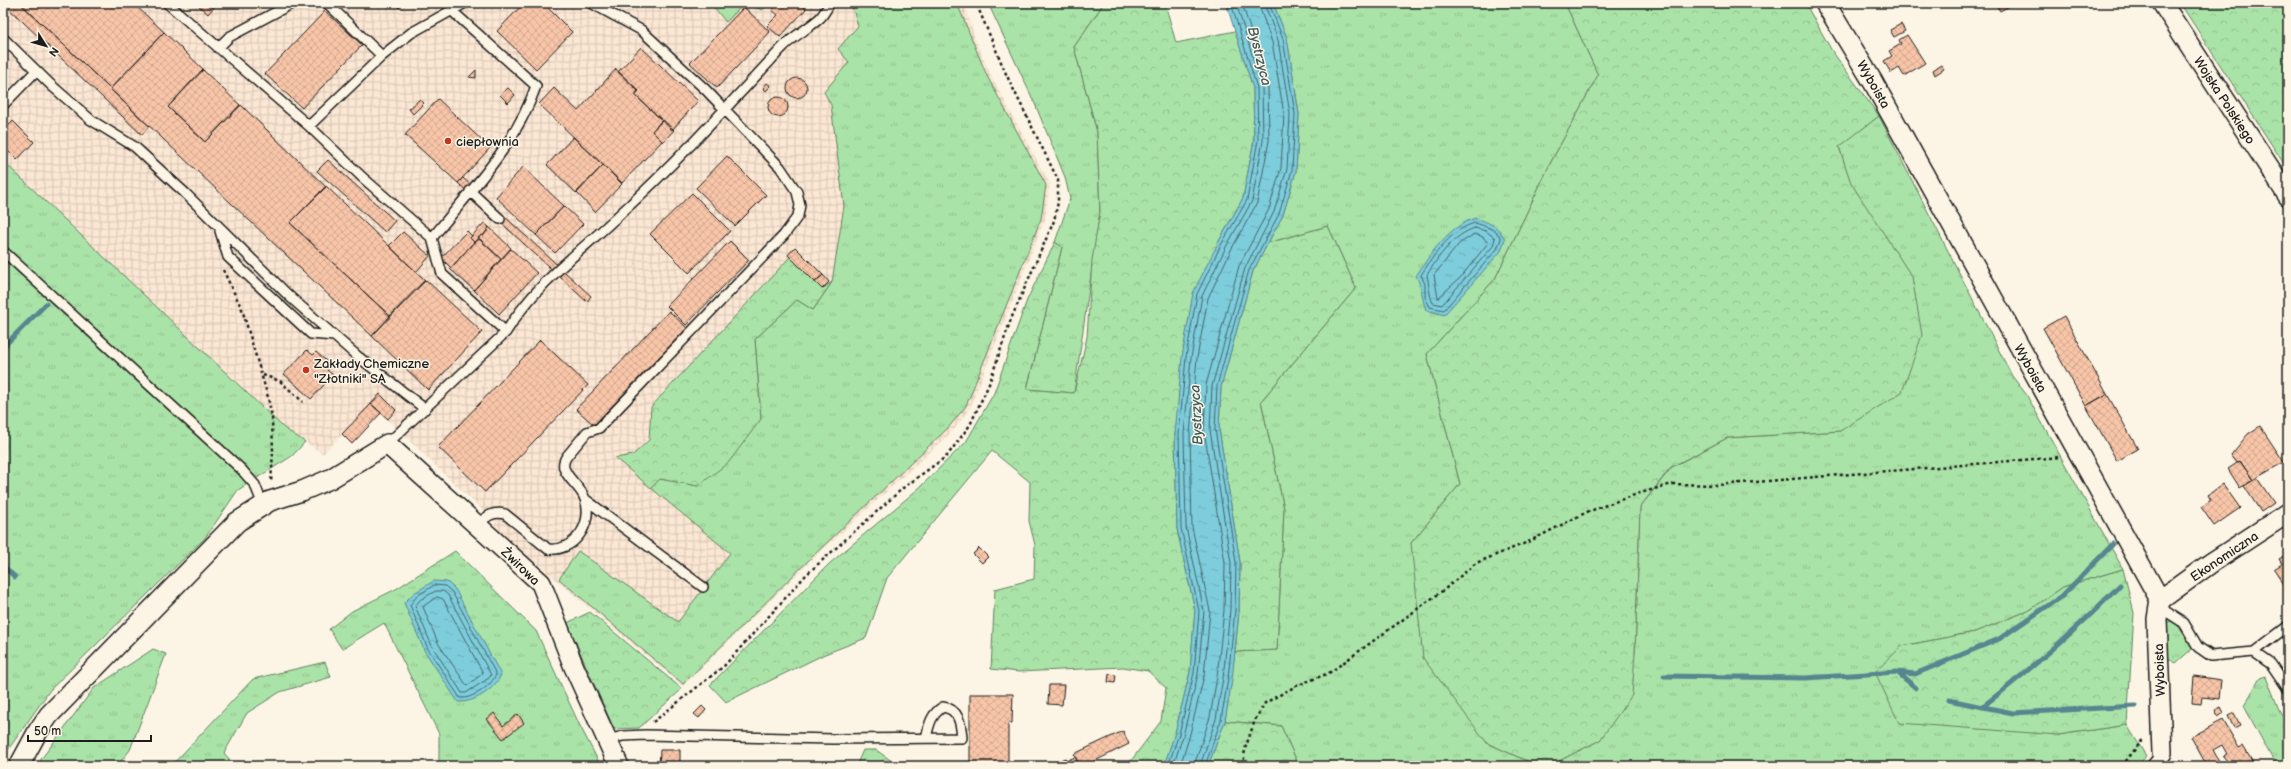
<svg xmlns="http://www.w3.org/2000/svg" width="2291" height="769" viewBox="0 0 2291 769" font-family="'Balsamiq Sans',sans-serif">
<defs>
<pattern id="industrial-grid" width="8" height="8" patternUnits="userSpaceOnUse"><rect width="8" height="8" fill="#fbe7d3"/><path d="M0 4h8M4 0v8" fill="none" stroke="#d7c6b5"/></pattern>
<pattern id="grass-tufts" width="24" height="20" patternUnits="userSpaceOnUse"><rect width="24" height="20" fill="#aae3a7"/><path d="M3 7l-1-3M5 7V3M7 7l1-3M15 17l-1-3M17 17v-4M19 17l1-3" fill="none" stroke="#92c28f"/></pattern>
<pattern id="forest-crowns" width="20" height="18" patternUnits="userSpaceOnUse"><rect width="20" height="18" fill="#aae3a7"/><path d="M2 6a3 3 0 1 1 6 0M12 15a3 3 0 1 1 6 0" fill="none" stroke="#92c28f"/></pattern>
<pattern id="water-ripples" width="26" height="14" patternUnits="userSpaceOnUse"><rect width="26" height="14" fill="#7ecddc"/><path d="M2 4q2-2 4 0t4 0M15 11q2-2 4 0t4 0" fill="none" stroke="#6cafbc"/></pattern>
<pattern id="building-cross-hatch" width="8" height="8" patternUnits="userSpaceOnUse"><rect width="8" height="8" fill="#f8c5a8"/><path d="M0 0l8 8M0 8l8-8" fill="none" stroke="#d4a990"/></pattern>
</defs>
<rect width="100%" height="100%" fill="#fcf5e5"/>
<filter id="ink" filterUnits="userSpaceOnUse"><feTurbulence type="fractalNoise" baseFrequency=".025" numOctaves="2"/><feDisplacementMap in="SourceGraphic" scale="8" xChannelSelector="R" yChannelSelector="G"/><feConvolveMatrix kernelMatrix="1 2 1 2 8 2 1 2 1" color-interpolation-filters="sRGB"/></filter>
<g filter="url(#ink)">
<!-- industrial -->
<path fill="url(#industrial-grid)" d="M 3,3 L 964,3 L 976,41 L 991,76 L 1050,184 L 1045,219 L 970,408 L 953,431 L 816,556 L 683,686 L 494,528 L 495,522 L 381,414 L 352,444 L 342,435 L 323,454 L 284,428 L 3,161 Z"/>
<!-- grass -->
<path fill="url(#grass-tufts)" stroke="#638062" d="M 851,3 L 957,3 L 987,76 L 1046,185 L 1041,219 L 966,406 L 948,428 L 814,555 L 683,684 L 559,579 L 578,551 L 678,622 L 730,553 L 651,488 L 660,479 L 698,486 L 761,419 L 755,339 L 797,300 L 813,310 L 832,282 L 844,206 L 831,105 L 824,92 L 849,62 L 838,49 L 858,26 Z
M 988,3 L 1104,3 L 1074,47 L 1097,132 L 1100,212 L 1074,393 L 1027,389 L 1062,247 L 1055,242 L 1070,199 L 1065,177 L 1035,104 Z
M 1273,3 L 1565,3 L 1598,75 L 1551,162 L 1495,279 L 1427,354 L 1460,484 L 1411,543 L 1487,743 L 1538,766 L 1299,766 L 1281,726 L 1225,721 L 1235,652 L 1277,650 L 1284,509 L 1261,401 L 1356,288 L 1328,226 L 1268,243 L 1283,215 L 1296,171 L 1299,114 L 1287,38 Z
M 1879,116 L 2012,376 L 2026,394 L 2123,569 L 2063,587 L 2030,610 L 1975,632 L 1902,646 L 2058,735 L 2127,725 L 2146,756 L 2138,766 L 1549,766 L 1600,740 L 1635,653 L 1640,507 L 1672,467 L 1727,438 L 1840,431 L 1912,278 L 1850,183 L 1839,146 Z
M 3,161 L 284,428 L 305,442 L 292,456 L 238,490 L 205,538 L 50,690 L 3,757 Z
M 455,551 L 536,631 L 580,726 L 601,766 L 427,766 L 439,762 L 439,734 L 384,623 L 342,649 L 329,629 L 352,611 L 396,589 Z
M 2170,621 L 2176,623 L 2193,648 L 2176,663 L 2165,656 L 2164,625 Z
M 153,649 L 166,654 L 130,750 L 117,766 L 36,766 L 94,688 Z
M 325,662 L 331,677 L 280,692 L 247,713 L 224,753 L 235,766 L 171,766 L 253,679 Z
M 2266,676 L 2281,715 L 2288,719 L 2288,759 L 2282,762 L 2274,762 L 2244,706 L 2260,678 Z"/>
<!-- forest -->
<path fill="url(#forest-crowns)" stroke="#638062" d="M 710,3 L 745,3 L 726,22 Z
M 745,3 L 770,3 L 762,10 Z
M 1104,3 L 1165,3 L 1176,43 L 1235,31 L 1253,88 L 1254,140 L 1243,198 L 1218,243 L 1175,434 L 1177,529 L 1195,610 L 1190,672 L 1175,733 L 1164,766 L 1127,766 L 1161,721 L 1166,688 L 1148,671 L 1123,667 L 1019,672 L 991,669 L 995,589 L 1034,579 L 1035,545 L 1029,521 L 1030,482 L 992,451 L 887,578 L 866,638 L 825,654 L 726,702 L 710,685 L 829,564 L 918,489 L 966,442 L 994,393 L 1027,300 L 1055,242 L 1062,247 L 1027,389 L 1074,393 L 1087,337 L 1092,260 L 1100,212 L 1097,132 L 1074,47 Z
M 1565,3 L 1805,3 L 1832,51 L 1879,116 L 1839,147 L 1851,183 L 1912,277 L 1922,335 L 1902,392 L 1840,431 L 1727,438 L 1671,467 L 1640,507 L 1635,653 L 1632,695 L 1600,740 L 1549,766 L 1538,766 L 1487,743 L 1423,658 L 1411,543 L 1460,484 L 1427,354 L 1495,279 L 1551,162 L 1598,75 Z
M 2180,3 L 2288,3 L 2288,170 Z
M 1328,226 L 1356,288 L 1261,401 L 1284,509 L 1277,650 L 1235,652 L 1239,611 L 1240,562 L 1219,429 L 1221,387 L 1253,271 L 1268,243 Z
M 790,257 L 822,289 L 832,282 L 813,310 L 797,300 L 755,339 L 761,419 L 729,462 L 698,486 L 660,479 L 651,488 L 615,458 L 633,455 L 649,440 L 651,407 Z
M 2123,569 L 2134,613 L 2127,725 L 2058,735 L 1899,723 L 1875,672 L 1902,646 L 1975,632 L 2030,610 L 2063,587 Z
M 590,612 L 682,689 L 639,728 L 614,729 L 567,623 Z
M 1225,721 L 1281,726 L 1299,766 L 1208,766 Z
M 863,750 L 876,750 L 899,766 L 856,766 Z"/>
<!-- water -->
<path fill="url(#water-ripples)" stroke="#57868f" d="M 1226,3 L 1273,3 L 1287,38 L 1299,114 L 1296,171 L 1283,215 L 1253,271 L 1221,387 L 1219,429 L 1240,562 L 1239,611 L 1232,680 L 1225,721 L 1208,766 L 1164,766 L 1175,733 L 1190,672 L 1195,610 L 1177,529 L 1175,434 L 1182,357 L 1193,293 L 1218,243 L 1243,198 L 1254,140 L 1253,88 Z
M 1475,218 C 1488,222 1499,226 1505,239 L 1501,251 L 1444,315 L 1426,310 C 1421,297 1423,288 1416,276 C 1431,253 1448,227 1475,218 Z
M 434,581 L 447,582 L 455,589 L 501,675 C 494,690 474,703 458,702 L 424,650 L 404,603 L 414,593 Z"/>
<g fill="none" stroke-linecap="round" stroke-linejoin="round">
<!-- shore -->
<path stroke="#436369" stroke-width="1" d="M 1475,223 C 1485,226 1497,229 1501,239 L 1497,249 L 1444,310 L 1430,307 L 1425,297 L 1425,284 L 1421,275 C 1434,255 1451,229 1475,223 Z
M 1475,228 L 1486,231 L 1495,238 L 1493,246 L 1442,305 L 1433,303 C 1429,295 1429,284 1427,275 C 1438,257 1454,234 1475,228 Z
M 1475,234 L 1483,237 L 1488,243 L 1460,278 L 1438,298 L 1434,275 L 1459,244 Z
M 435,585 L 445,586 L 452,592 L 496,674 C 493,685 471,700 460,698 L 428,649 L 410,605 L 417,596 Z
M 436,591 L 443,591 L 448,595 L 491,675 L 489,678 L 466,693 L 462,693 L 432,646 L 415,606 L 420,600 Z
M 437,597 L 443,599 L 483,673 L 467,686 L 438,643 L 423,607 Z
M 1168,766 L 1179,734 L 1194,673 L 1199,611 L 1181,528 L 1179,434 L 1186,357 L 1197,294 L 1221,245 L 1247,200 L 1258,140 L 1257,88 L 1231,3
M 1173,766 L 1183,736 L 1198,674 L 1204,611 L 1186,527 L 1184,434 L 1191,358 L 1202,296 L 1226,247 L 1252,201 L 1263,141 L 1262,87 L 1236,3
M 1180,766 L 1189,738 L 1204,676 L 1210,611 L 1192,527 L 1190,434 L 1197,358 L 1208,298 L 1231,250 L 1257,203 L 1269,141 L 1268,86 L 1242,3
M 1194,766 L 1210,717 L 1217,677 L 1224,610 L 1225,563 L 1204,430 L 1206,385 L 1239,266 L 1269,209 L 1281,168 L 1284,114 L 1272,42 L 1258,3
M 1200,766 L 1216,719 L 1223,678 L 1230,610 L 1231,563 L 1210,430 L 1212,386 L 1245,268 L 1274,212 L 1287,169 L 1290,114 L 1278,40 L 1264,3
M 1205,766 L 1221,720 L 1228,679 L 1235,610 L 1236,562 L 1215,429 L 1217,386 L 1249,270 L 1279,214 L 1292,170 L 1295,114 L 1283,39 L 1269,3"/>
<!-- stream -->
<path stroke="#57868f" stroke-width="5" d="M 3,347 L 46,304
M 3,566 L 15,577
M 1897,672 L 1916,688
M 1664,676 L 1806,678 L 1897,672 L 1915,674 L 1999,639 L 2062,596 L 2113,544
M 1949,700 L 2013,713 L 2136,706
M 1982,707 C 2031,669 2077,630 2120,585"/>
</g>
<!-- building -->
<path fill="url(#building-cross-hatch)" stroke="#1c1c1c" d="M 3,3 L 20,3 L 149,126 L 142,135 Z
M 20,3 L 133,3 L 164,32 L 110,89 Z
M 200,3 L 210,3 L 215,6 L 208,14 L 198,5 Z
M 210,3 L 226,3 L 218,6 Z
M 394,3 L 403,3 L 399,8 Z
M 524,3 L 543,3 L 572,32 L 536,69 L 497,31 Z
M 779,3 L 800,3 L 806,9 L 780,37 L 767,26 L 778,15 L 772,10 Z
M 1995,3 L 2015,3 L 2000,11 Z
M 744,7 L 770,32 L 717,88 L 690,63 Z
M 325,11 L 362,45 L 302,108 L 265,74 Z
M 1901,24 L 1905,31 L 1894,37 L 1890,30 Z
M 164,32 L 203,69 L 168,107 L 205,142 L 241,105 L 326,187 L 290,223 L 390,316 L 372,336 L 110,89 Z
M 1907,35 L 1925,63 L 1904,76 L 1899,68 L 1891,73 L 1884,61 L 1892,56 L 1889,51 L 1901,44 L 1899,40 Z
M 641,47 L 698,101 L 672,130 L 635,95 L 638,91 L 618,72 Z
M 1941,65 L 1944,69 L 1935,75 L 1933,70 Z
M 616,69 L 639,91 L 635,95 L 662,120 L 652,131 L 662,141 L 622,183 L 539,104 L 554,88 L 578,111 Z
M 203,70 L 240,105 L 205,142 L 168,107 Z
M 476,70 L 476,78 L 469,77 Z
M787 88a10 10 0 1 1 20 0a10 10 0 1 1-20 0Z
M 767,83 L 771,86 L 766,91 L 763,88 Z
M 508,88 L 515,95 L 508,103 L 500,95 Z
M768 107a10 10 0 1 1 20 0a10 10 0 1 1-20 0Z
M 420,99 L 424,103 L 413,114 L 409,109 Z
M 438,99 L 490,148 L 458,183 L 405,135 Z
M 663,120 L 674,130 L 663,142 L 652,131 Z
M 13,121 L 34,142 L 17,160 L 3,146 L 3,131 Z
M 573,137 L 603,165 L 576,193 L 547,165 Z
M 727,156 L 766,195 L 735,226 L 696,188 Z
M 328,160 L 395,221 L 385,232 L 317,171 Z
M 603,165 L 622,184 L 595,212 L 577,193 Z
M 523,167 L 564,206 L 536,235 L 496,197 Z
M 463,178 L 591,296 L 587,302 L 458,183 Z
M 326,186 L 425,280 L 390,316 L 290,223 Z
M 692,193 L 730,231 L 689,273 L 650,234 Z
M 564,206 L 583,224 L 555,253 L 536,235 Z
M 484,223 L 489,227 L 487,231 L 483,236 L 481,235 L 475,243 L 470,238 Z
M 489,227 L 511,248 L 501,259 L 478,238 L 481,235 L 483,236 Z
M 467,231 L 472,236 L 470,238 L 474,242 L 451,268 L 441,258 Z
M 403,232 L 430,256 L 416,272 L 389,246 Z
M 480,239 L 501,259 L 474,290 L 450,269 L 474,242 Z
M 730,241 L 749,260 L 686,325 L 667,306 Z
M 795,247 L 823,275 L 815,282 L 788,255 Z
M 511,249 L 537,273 L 499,314 L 474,290 Z
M 823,275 L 829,282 L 822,289 L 815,282 Z
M 426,280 L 482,332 L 428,390 L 372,336 Z
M 669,311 L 687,328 L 594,425 L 576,409 Z
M 2064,316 L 2107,394 L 2086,406 L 2043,328 Z
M 540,340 L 588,385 L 485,492 L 438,447 Z
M 307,350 L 313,355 L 316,352 L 332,366 L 327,370 L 333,375 L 311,399 L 284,374 Z
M 380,394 L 396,410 L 388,419 L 371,404 Z
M 2107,394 L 2138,449 L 2117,461 L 2086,406 Z
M 371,404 L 381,413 L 352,444 L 342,434 Z
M 2260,426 L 2284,462 L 2253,480 L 2240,461 L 2237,463 L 2231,455 L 2248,434 Z
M 2240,461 L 2253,480 L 2240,488 L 2228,469 Z
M 2257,478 L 2274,503 L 2261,512 L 2244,486 Z
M 2223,484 L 2240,508 L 2214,526 L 2201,507 L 2211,500 L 2208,495 Z
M 979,548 L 988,557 L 982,563 L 973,554 Z
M 2288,553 L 2288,588 L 2287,589 L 2274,569 L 2282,564 L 2279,559 Z
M 1109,674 L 1116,675 L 1115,683 L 1108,682 Z
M 2194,676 L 2221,680 L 2219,699 L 2202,697 L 2201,704 L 2192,703 Z
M 1049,685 L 1064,685 L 1062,705 L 1048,704 Z
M 970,694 L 1013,694 L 1012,723 L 1008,723 L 1008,766 L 970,766 Z
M 702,706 L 706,710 L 699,718 L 694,714 Z
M 2221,707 L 2224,713 L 2218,717 L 2215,710 Z
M 494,713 L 503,726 L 518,714 L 524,723 L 503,739 L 487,719 Z
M 2234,713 L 2240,725 L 2234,728 L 2228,716 Z
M 2223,720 L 2239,748 L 2243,746 L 2255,766 L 2231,766 L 2223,756 L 2227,754 L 2222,745 L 2213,750 L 2219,761 L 2207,766 L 2191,737 Z
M 1123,731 L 1129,744 L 1085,766 L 1080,766 L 1074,754 Z
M 660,750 L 680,750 L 680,764 L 685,766 L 659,766 Z
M 1075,757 L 1080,766 L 1068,766 L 1066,761 Z
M 1065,758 L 1068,766 L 1058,766 L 1056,762 Z"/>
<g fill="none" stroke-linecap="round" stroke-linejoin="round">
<defs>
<path id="service" d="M 167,3 L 309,126 L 362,177 L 432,238 L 442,274 L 506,332 L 387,444
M 3,38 L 51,85 L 91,120 L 135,147 L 185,193 L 289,296 L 356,355 L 425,409
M 218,48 L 229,37 L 293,3
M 382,56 L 411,33 L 465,3
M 3,105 L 36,71
M 309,126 L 382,56 L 327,3
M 470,191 L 500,219
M 220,231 L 228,257 L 311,334 L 334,336
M 432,238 C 470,191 516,145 536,86 L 451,10
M 3,251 L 241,469 L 255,485 L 263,505
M 506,332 C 535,284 579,253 619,215 C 676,163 729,105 782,48 C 793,36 808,29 820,18 C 824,14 827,8 830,3
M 585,499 L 703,587
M 477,525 C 486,517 492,511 505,514 L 548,549 C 574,552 594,524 585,499 C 581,487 568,480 564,468 C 563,464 564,460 567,456 L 587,432 L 599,428 L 784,235 L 798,216 L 800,205 L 797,192 L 780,167 L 706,90 L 641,30 L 591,3
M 2159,607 L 2184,623 L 2198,647 L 2211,656 L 2254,652 L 2271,664 L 2288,689
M 2254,652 L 2288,626
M 607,740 L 623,736 L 646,735 L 833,739 L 962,738 C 961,724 959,709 943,707 C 931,714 929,725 926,738
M 2151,766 L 2162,753"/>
<path id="minor" d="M 1825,3 L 1873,82 L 2160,600 L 2157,619 L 2162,753
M 2162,3 L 2288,196
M 2160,600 L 2211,563 L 2288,513
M 19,766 L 38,731 L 49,715 L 237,522 L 270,501 L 302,491 L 330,479 L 387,444 L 541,583 L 574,667 L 619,766"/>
</defs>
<!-- service casing -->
<use href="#service" stroke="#1c1c1c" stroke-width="12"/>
<!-- minor casing -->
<use href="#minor" stroke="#1c1c1c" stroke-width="22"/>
<!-- path -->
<path stroke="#1c1c1c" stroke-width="2.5" stroke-dasharray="3 3" stroke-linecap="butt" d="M 223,270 L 242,309 L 268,397 L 272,417 L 273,452 L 271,483
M 263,375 L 280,381 L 303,402
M 653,722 L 724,666 L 806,575 L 903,488 L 947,456 L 970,425 L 989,384 L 1011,319 L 1054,221 L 1058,202 L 1058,180 L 1007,76 L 976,3
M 1243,766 L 1245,749 L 1255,720 L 1265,703 L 1296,686 L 1329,673 L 1445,589 L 1476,563 L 1528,542 L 1587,512 L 1637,494 L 1672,484 L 1718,485 L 2060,457
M 2122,766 L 2144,738"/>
<!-- service -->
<use href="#service" stroke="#fcf5e5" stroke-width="9"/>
<!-- minor -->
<use href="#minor" stroke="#fcf5e5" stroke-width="19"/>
</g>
</g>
<!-- markers -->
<g fill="#c8321e" stroke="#fcf5e5" stroke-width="1.5">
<circle cx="448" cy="141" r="4"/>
<circle cx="306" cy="370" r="4"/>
</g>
<g text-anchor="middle" stroke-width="3" stroke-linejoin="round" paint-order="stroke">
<!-- street labels -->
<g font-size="13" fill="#1c1c1c" stroke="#fcf5e5">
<text transform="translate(1874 84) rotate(60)" y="5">Wyboista</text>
<text transform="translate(2225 100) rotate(57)" y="5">Wojska Polskiego</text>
<text transform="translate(2031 368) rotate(61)" y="5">Wyboista</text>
<text transform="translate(2224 556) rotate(-34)" y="5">Ekonomiczna</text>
<text transform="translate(521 566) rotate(44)" y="5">Żwirowa</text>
<text transform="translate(2159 670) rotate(-92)" y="5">Wyboista</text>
</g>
<!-- poi labels -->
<g font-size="13" fill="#1c1c1c" stroke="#fcf5e5" text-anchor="start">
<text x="456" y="146">ciepłownia</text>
<text x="314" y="368">Zakłady Chemiczne<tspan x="314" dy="15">"Złotniki" SA</tspan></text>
</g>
<!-- water labels -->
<g font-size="14" font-style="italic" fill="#3e5a5f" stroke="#fcf5e5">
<text transform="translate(1260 56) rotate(76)" y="5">Bystrzyca</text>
<text transform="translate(1196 415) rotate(-93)" y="5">Bystrzyca</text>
</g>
</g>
<!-- margin -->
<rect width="2291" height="769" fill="none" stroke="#fcf5e5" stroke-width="16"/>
<rect x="8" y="8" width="2275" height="753" fill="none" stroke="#1c1c1c" stroke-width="1.5" filter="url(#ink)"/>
<!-- north arrow -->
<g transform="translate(46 46) rotate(127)" stroke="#fcf5e5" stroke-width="3" paint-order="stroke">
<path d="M0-3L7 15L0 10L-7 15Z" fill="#1c1c1c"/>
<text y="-6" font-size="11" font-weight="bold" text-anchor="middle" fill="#1c1c1c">N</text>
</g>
<!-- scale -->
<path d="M28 735v6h123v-6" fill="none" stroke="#1c1c1c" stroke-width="2"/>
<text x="34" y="735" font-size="12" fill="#1c1c1c" stroke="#fcf5e5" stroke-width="3" paint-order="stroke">50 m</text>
</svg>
